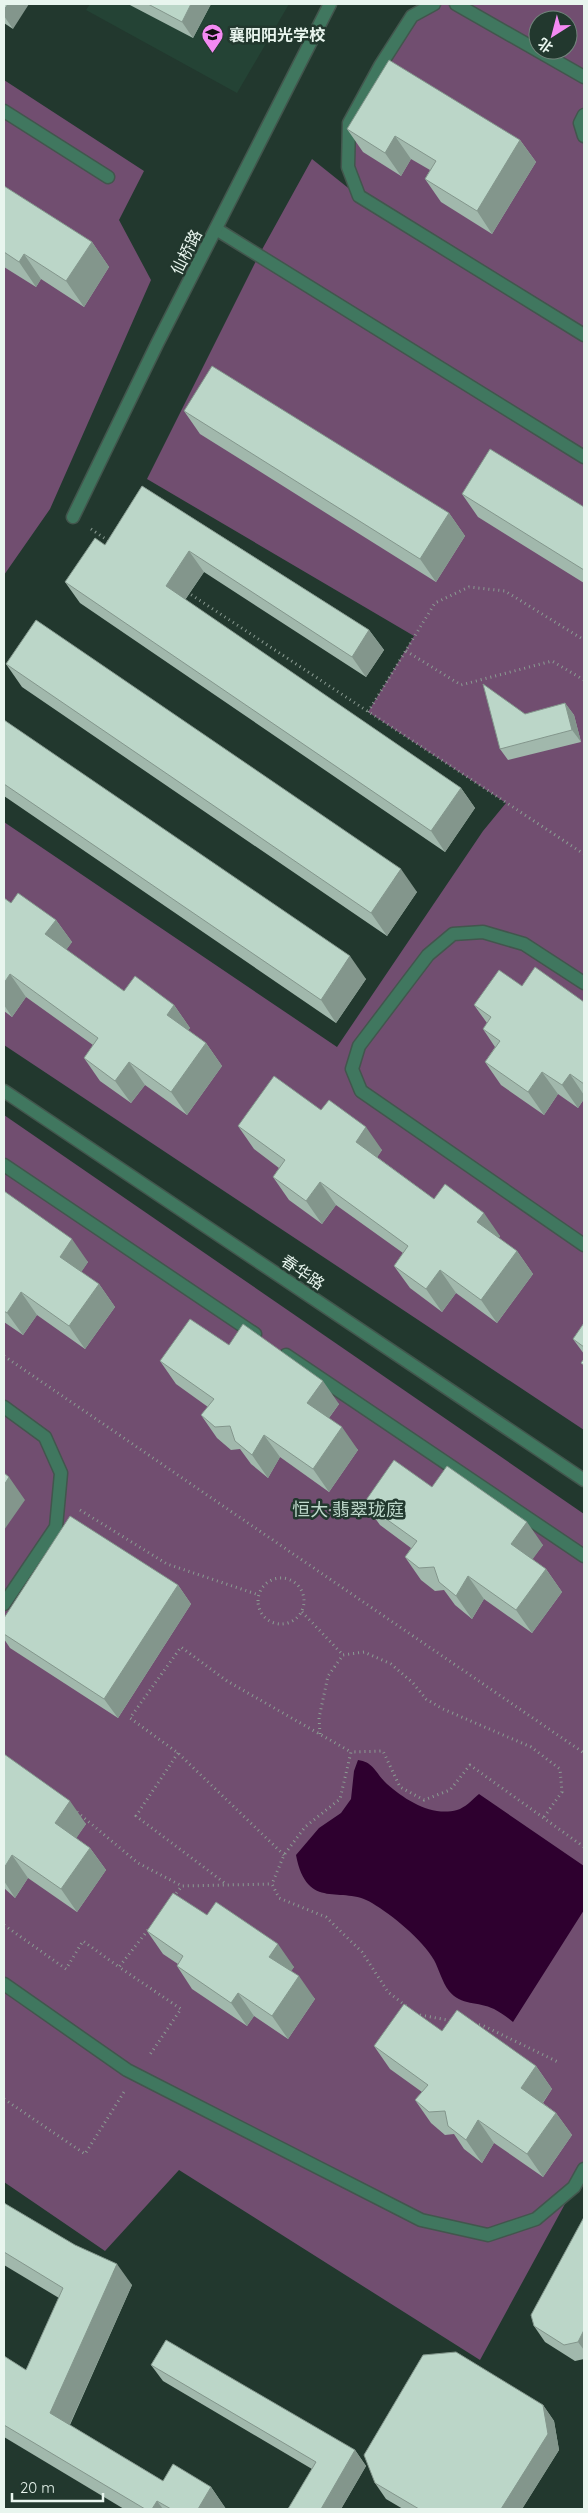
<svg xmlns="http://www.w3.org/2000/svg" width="588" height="2513" viewBox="0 0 588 2513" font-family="Quicksand,'Noto Sans SC',sans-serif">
<rect width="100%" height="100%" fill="#22382e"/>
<!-- built -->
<path fill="#244335" d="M 90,4 L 289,4 L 237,93 L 86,10 Z"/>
<!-- green -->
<path fill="#714e70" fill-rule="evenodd" d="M 434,4 L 584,4 L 584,1430 L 4,1045 L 4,822 L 337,1047 L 483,831 L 506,803 L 368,712 L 414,636 L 147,479 L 259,255 L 312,159 L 357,195 L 348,167 L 349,123 L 412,16 ZM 538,20 L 568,20 L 568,50 L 538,50 Z
M 4,80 L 144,171 L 119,220 L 151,280 L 50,509 L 4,575 Z
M 4,1115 L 584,1514 L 584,2169 L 480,2360 L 179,2170 L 105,2251 L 4,2182 Z"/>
<!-- water -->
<path fill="#2e002f" d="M 358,1760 C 374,1762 376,1774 387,1784 C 405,1800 432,1817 457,1810 C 465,1808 473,1799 479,1794 L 584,1866 L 584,1910 L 513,2022 C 507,2017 500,2012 494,2009 C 478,2001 461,2006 449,1991 C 442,1982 439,1969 434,1960 C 422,1939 392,1915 372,1903 C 342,1884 307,1913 296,1855 L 319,1828 L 341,1813 L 351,1799 L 354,1771 Z"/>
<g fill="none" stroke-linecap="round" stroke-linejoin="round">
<defs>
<path id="lane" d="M 434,4 L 412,16 L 380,66 L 349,123 L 348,167 L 359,196 L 584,335
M 456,4 L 584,77
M 4,111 L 108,177
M 584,115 L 580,123 L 584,136
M 216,229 L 584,457
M 584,983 L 524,944 L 483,932 L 453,934 L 428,955 L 359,1046 L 352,1069 L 361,1091 L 584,1245
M 4,1165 L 255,1334
M 286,1355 L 584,1556
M 4,1407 L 45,1437 L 61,1473 L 56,1527 L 4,1604
M 4,1984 L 127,2070 L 421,2220 L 488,2235 L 536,2219 L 574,2187 L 584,2169"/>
<path id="street" d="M 73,517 L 157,344 L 330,4
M 4,1091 L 584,1480"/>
</defs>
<!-- lane casing -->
<use href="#lane" stroke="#42564d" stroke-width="15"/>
<!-- street casing -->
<use href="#street" stroke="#42564d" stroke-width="15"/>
<!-- path -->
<path stroke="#8b9c93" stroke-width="3" stroke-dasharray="1 4" stroke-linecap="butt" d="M 91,529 L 110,542
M 187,592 L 584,854
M 406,651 L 461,685 L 552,661 L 584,680
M 368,712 L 435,603 L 469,587 L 505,591 L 584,640
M 4,1356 L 584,1753
M 80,1510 L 167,1564 L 259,1595
M258 1601a23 23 0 1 1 46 0a23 23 0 1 1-46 0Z
M 302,1612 L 343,1655
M 320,1734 L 319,1718 L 328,1676 L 343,1655 L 364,1652 L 391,1664 L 413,1683 L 426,1699 L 443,1709 L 531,1747 L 560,1769 L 562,1792 L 544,1817
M 178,1753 L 136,1816 L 226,1884
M 77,1812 L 138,1863 L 182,1886
M 284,1855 L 178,1753 L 130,1718 L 181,1647 L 227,1681 L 351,1752
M 173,1897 L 182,1886 L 272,1884
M 4,1925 L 66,1969 L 83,1941 L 119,1967
M 148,1930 L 119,1967 L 181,2009 L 149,2056
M 406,2006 L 388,1992 L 362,1952 L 326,1917 L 279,1898 L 272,1884 L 284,1855 L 305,1827 L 340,1799 L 351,1752 L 383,1751 L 400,1787 L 424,1800 L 450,1790 L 470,1765 L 584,1847
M 420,2015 L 453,2021
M 474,2024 L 482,2025 L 558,2062
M 4,2099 L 85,2154 L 124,2092"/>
<!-- lane -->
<use href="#lane" stroke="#40775f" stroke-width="12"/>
<!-- street -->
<use href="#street" stroke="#40775f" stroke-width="12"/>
</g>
<!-- wall -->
<path fill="#a1b8ac" d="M 4,4 L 13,29 L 4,23 Z
M 128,4 L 211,4 L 193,38 Z
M 347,129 L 520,140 L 536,162 L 492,234 L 441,202 L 425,179 L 430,170 L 411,159 L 401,176 L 363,152 Z
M 4,186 L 92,242 L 109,267 L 84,307 L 41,279 L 36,287 L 4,267 Z
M 184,411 L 449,513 L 465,536 L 436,582 L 200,434 Z
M 142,486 L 369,630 L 384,650 L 366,677 L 204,572 L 185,600 L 461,788 L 475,808 L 445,852 L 80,603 L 65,582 L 105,545 Z
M 462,494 L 584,507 L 584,583 L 478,517 Z
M 6,664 L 417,892 L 387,936 L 22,687 Z
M 565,703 L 574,715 L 581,742 L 508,760 L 500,749 Z
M 4,720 L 366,979 L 336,1023 L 4,796 Z
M 4,898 L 11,903 L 56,920 L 72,942 L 66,950 L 124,991 L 174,1005 L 190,1028 L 188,1030 L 206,1043 L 222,1066 L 187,1115 L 145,1085 L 131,1103 L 100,1081 L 84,1058 L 93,1045 L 26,997 L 12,1017 L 4,1011 Z
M 522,986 L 584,1002 L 584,1099 L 578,1108 L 558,1094 L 544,1115 L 501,1085 L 485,1062 L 495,1047 L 483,1029 L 487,1023 L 474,1005 Z
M 321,1110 L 382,1150 L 377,1157 L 434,1199 L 500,1236 L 499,1238 L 517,1251 L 533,1274 L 497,1323 L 456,1293 L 442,1312 L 410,1288 L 394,1266 L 403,1253 L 336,1205 L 322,1224 L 289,1200 L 273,1177 L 279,1168 L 254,1149 L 238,1126 Z
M 4,1191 L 88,1262 L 81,1272 L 99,1284 L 115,1307 L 85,1349 L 37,1315 L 23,1335 L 4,1322 Z
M 584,1323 L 584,1354 L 573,1339 Z
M 229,1345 L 339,1404 L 329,1418 L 358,1450 L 329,1492 L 280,1457 L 268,1478 L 251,1464 L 240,1449 L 231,1450 L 217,1438 L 201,1415 L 208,1407 L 176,1384 L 160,1361 Z
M 432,1487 L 543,1545 L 532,1559 L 546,1569 L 562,1592 L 532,1633 L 484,1599 L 472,1619 L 455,1605 L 444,1590 L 435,1591 L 421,1580 L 405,1557 L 411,1548 L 380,1525 L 364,1503 Z
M 178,1585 L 191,1604 L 118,1718 L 10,1648 L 4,1639 L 4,1618 Z
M 4,1754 L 86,1824 L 76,1838 L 90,1848 L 106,1870 L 77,1912 L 28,1878 L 15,1898 L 4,1888 Z
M 207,1915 L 294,1967 L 291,1971 L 315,1999 L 288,2039 L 254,2016 L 247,2026 L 192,1989 L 177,1966 L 178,1964 L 163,1954 L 147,1931 Z
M 442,2031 L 536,2066 L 552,2089 L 543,2103 L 556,2113 L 572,2135 L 543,2177 L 494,2143 L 482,2163 L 464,2149 L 454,2134 L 445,2135 L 431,2123 L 415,2100 L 422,2092 L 390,2069 L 374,2046 Z
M 4,2203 L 132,2285 L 70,2425 L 163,2481 L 211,2487 L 226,2509 L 124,2509 L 4,2437 L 4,2356 L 26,2370 L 59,2298 L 4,2265 Z
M 584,2217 L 584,2359 L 575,2361 L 545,2342 L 534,2326 Z
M 151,2365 L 355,2450 L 366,2466 L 341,2509 L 288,2509 L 312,2469 L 163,2381 Z
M 543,2405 L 554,2421 L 559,2450 L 522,2509 L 403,2509 L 386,2499 L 375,2483 Z"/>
<!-- shaded-wall -->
<path fill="#83968c" d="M 8,4 L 29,4 L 13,29 L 4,16 L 4,10 Z
M 191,4 L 211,4 L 193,38 L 182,22 Z
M 395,136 L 411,159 L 401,176 L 385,153 Z
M 520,140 L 536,162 L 492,234 L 477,211 Z
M 92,242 L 109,267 L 84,307 L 66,281 Z
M 24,254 L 41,279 L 36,287 L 19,262 Z
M 449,513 L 465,536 L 436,582 L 420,559 Z
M 189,551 L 204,572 L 180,607 L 166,586 Z
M 369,630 L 384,650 L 366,677 L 352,657 Z
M 565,703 L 574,715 L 581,742 L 572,730 Z
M 461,788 L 475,808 L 445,852 L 431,831 Z
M 401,869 L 417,892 L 387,936 L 371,913 Z
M 56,920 L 72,942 L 61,957 L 45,934 Z
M 350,956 L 366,979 L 336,1023 L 321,1000 Z
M 10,974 L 26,997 L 12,1017 L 4,1005 L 4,983 Z
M 174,1005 L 190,1028 L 183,1038 L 167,1015 Z
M 206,1043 L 222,1066 L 187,1115 L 171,1092 Z
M 129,1062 L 145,1085 L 131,1103 L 115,1081 Z
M 542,1072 L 558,1094 L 544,1115 L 528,1092 Z
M 570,1074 L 584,1095 L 584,1099 L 578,1108 L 562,1085 Z
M 366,1127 L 382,1150 L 372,1165 L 356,1142 Z
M 320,1182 L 336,1205 L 322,1224 L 306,1201 Z
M 484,1213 L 500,1236 L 493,1245 L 477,1222 Z
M 72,1239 L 88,1262 L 76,1280 L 60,1257 Z
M 517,1251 L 533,1274 L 497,1323 L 481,1300 Z
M 440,1270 L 456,1293 L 442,1312 L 426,1289 Z
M 99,1284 L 115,1307 L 85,1349 L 69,1326 Z
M 21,1292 L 37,1315 L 23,1335 L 7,1313 Z
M 323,1381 L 339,1404 L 323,1426 L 307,1403 Z
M 342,1427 L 358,1450 L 329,1492 L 313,1469 Z
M 264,1435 L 280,1457 L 268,1478 L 252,1455 Z
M 9,1477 L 25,1500 L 4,1530 L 4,1485 Z
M 527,1522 L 543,1545 L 527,1567 L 511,1544 Z
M 546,1569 L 562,1592 L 532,1633 L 516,1610 Z
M 468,1576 L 484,1599 L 472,1619 L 456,1596 Z
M 178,1585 L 191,1604 L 118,1718 L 104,1699 Z
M 70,1801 L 86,1824 L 71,1846 L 55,1823 Z
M 90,1848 L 106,1870 L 77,1912 L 61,1889 Z
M 12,1855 L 28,1878 L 15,1898 L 4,1881 L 4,1868 Z
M 278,1944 L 294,1967 L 285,1980 L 269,1957 Z
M 299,1976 L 315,1999 L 288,2039 L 272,2016 Z
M 238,1993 L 254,2016 L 247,2026 L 231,2003 Z
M 536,2066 L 552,2089 L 537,2111 L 521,2088 Z
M 556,2113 L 572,2135 L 543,2177 L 527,2154 Z
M 478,2120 L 494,2143 L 482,2163 L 466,2140 Z
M 117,2264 L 132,2285 L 65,2435 L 50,2413 Z
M 584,2330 L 584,2350 L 578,2342 Z
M 543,2405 L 554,2421 L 559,2450 L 522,2509 L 501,2509 Z
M 355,2450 L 366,2466 L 341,2509 L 321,2509 Z
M 211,2487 L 226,2509 L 198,2509 Z
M 157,2501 L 163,2509 L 152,2509 Z"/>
<!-- building -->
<path fill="#bbd6c8" stroke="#83968c" d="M 4,4 L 8,4 L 4,10 Z
M 148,4 L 191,4 L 182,22 Z
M 389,60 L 520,140 L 477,211 L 425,179 L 436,161 L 395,136 L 385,153 L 347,129 Z
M 4,186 L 92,242 L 66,281 L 24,254 L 19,262 L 4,252 Z
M 212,366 L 449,513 L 420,559 L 184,411 Z
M 490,449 L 584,507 L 584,570 L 462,494 Z
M 142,486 L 369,630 L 352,657 L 189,551 L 166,586 L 461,788 L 431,831 L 65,582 L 95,538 L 105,545 Z
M 36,620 L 401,869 L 371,913 L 6,664 Z
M 483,684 L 525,714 L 565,703 L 572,730 L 500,749 Z
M 4,720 L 350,956 L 321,1000 L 4,784 Z
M 18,893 L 56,920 L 45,934 L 124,991 L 135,976 L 174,1005 L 167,1015 L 206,1043 L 171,1092 L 129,1062 L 115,1081 L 84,1058 L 98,1038 L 10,974 L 4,983 L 4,898 L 11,903 Z
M 535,967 L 584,1002 L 584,1084 L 570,1074 L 562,1085 L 542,1072 L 528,1092 L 485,1062 L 500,1041 L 483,1029 L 491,1017 L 474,1005 L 499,970 L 522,986 Z
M 274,1076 L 321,1110 L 329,1100 L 366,1127 L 356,1142 L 434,1199 L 445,1184 L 484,1213 L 477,1222 L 517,1251 L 481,1300 L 440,1270 L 426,1289 L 394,1266 L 408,1246 L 320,1182 L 306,1201 L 273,1177 L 285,1160 L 238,1126 Z
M 4,1191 L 72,1239 L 60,1257 L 99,1284 L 69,1326 L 21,1292 L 7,1313 L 4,1311 Z
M 190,1319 L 229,1345 L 243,1324 L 323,1381 L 307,1403 L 342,1427 L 313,1469 L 264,1435 L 252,1455 L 235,1441 L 230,1426 L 215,1427 L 201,1415 L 214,1399 L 160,1361 Z
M 584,1323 L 584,1347 L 573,1339 Z
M 584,1359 L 584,1365 L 581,1363 Z
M 394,1460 L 432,1487 L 447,1466 L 527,1522 L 511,1544 L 546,1569 L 516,1610 L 468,1576 L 456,1596 L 439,1582 L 434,1567 L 419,1568 L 405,1557 L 417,1541 L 364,1503 Z
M 4,1473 L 9,1477 L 4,1485 Z
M 70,1516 L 178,1585 L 104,1699 L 4,1634 L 4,1618 Z
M 4,1754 L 70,1801 L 55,1823 L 90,1848 L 61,1889 L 12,1855 L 4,1868 Z
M 173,1893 L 207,1915 L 216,1902 L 278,1944 L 269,1957 L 299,1976 L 272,2016 L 238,1993 L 231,2003 L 177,1966 L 183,1956 L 147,1931 Z
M 404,2004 L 442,2031 L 457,2010 L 536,2066 L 521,2088 L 556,2113 L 527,2154 L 478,2120 L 466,2140 L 448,2126 L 445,2111 L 429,2112 L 415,2100 L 428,2085 L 374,2046 Z
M 4,2203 L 75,2245 L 117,2264 L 50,2413 L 163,2481 L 173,2464 L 211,2487 L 198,2509 L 171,2509 L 157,2501 L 152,2509 L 145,2509 L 4,2425 L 4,2356 L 26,2370 L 63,2288 L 4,2252 Z
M 584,2217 L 584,2330 L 578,2342 L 564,2345 L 534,2326 L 531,2315 Z
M 166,2340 L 355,2450 L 321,2509 L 288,2509 L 316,2462 L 151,2365 Z
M 456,2352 L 543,2405 L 548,2434 L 501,2509 L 419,2509 L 375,2483 L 364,2455 L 423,2355 Z"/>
<!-- icons -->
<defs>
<symbol id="school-pin" viewBox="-11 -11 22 30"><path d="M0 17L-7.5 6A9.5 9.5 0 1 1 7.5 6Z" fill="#f38af2" stroke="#22382e"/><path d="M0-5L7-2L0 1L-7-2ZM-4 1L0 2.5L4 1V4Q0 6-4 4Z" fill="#111"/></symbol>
</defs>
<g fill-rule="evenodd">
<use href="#school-pin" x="200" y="22" width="25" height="34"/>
</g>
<g text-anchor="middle" stroke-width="5" stroke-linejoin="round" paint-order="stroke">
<!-- poi labels -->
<g font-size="16" font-weight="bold" fill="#e8f5ee" stroke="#22382e" text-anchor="start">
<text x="229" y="41">襄阳阳光学校</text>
</g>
<!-- street labels -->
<g font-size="16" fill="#e8f5ee" stroke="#22382e">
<text transform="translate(186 252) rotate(-63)" y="6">仙桥路</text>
<text transform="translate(303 1272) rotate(34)" y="6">春华路</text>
</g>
<!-- neighbourhood labels -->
<g font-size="18" fill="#bed8cb" stroke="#22382e">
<text x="348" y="1516">恒大·翡翠珑庭</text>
</g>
</g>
<!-- border -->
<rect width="588" height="2513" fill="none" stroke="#e8f5ee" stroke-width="10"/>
<!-- north arrow -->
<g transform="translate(553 35) rotate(216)"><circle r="24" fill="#22382e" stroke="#71847b"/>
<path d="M0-4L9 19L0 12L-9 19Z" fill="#f38af2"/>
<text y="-8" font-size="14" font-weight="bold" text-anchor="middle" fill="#e8f5ee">北</text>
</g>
<!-- scale -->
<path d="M12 2493v8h91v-8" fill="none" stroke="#e8f5ee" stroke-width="2.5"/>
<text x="20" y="2493" font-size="15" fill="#e8f5ee" stroke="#22382e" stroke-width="4" paint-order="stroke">20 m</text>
</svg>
